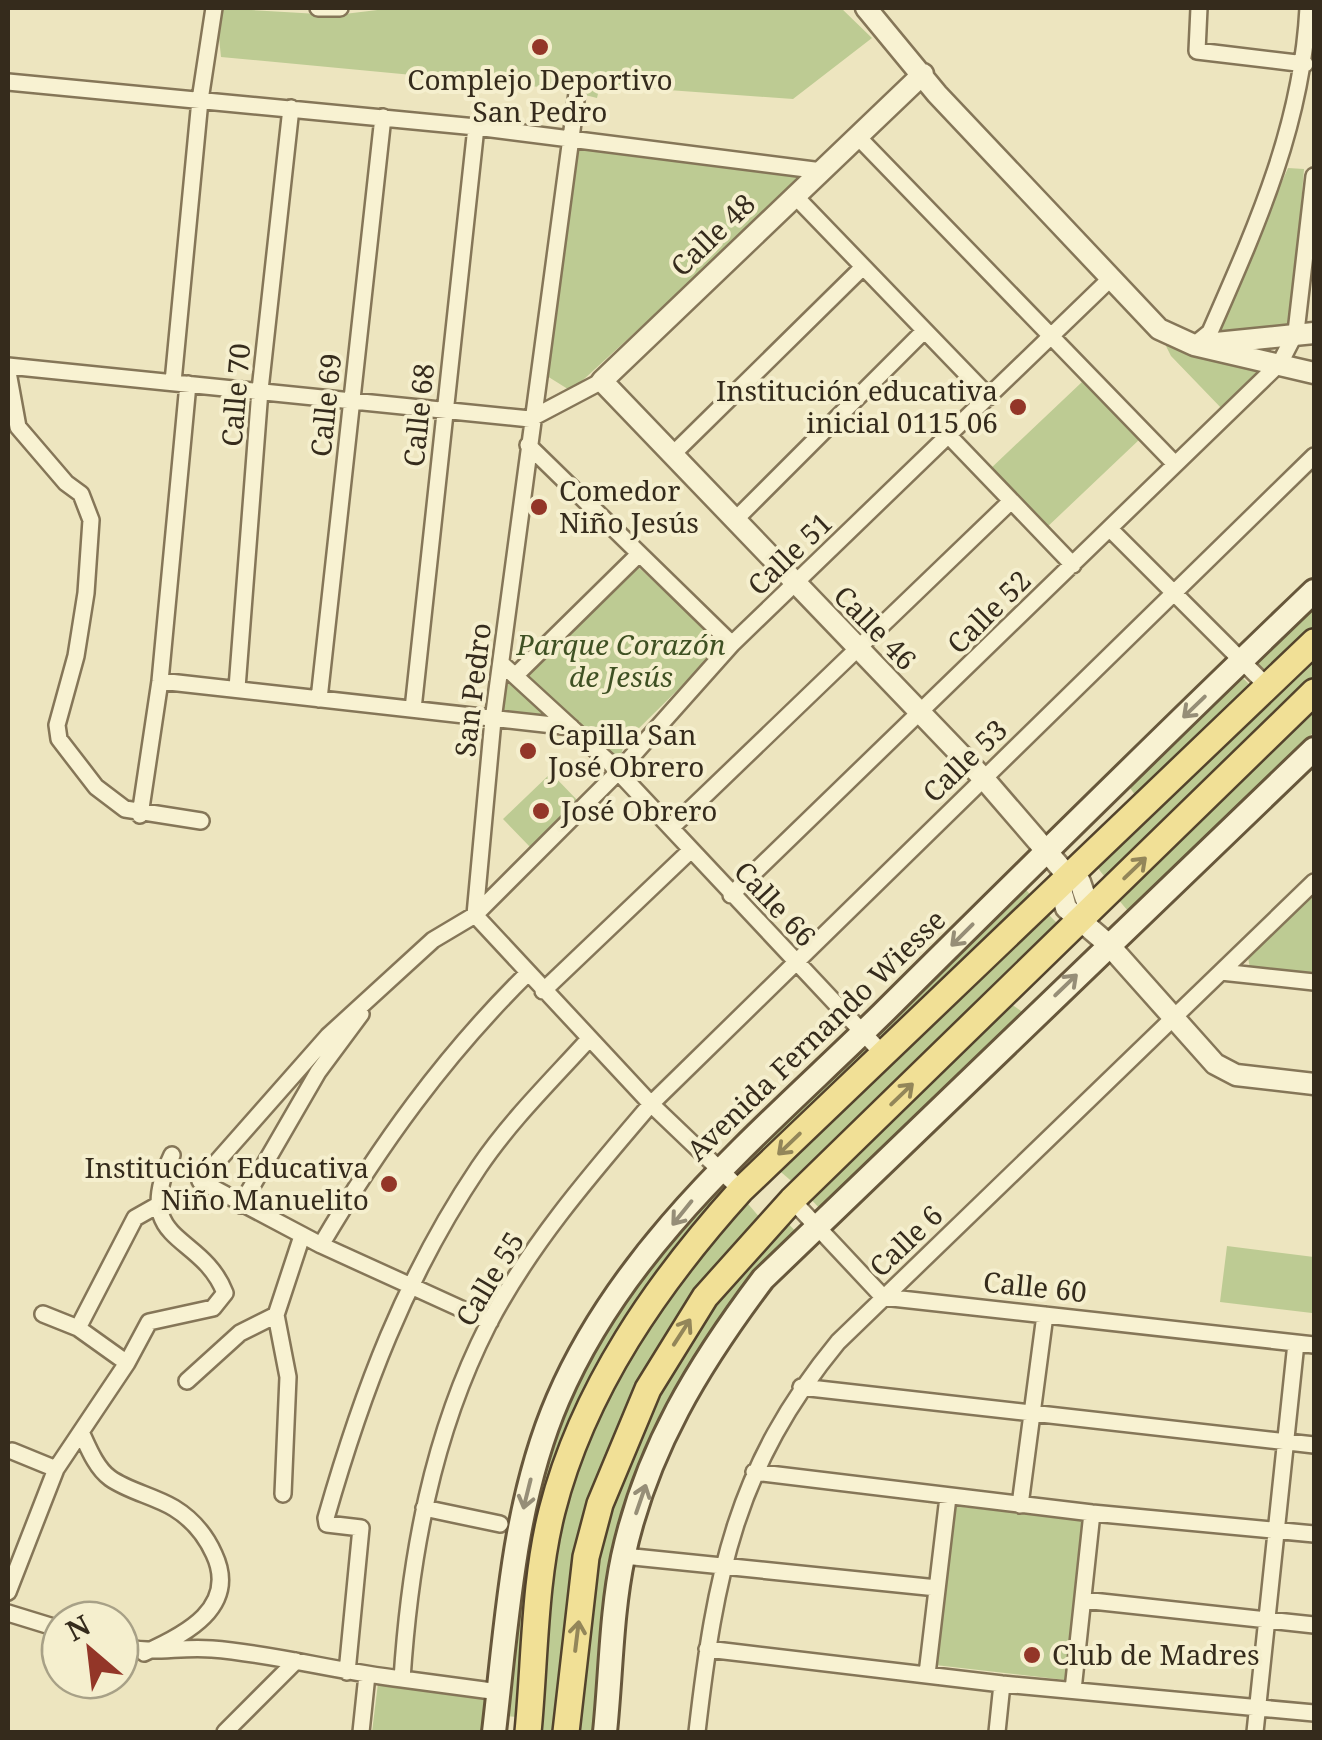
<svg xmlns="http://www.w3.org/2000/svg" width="1322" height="1740" viewBox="0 0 1322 1740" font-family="'Noto Serif',serif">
<rect width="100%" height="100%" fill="#ede5bf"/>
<!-- green -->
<path fill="#bdcb93" d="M 216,8 L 336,15 L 394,8 L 841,8 L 872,38 L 793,99 L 600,85 L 597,98 L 561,89 L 221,57 Z
M 575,147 L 807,175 L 571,391 L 547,376 Z
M 1288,168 L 1304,169 L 1291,327 L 1213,338 Z
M 1171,341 L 1275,362 L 1225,412 L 1171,356 L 1166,346 Z
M 1082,382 L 1141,438 L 1044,530 L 988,471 Z
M 635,564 L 723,645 L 624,743 L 618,769 L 519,677 Z
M 1314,604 L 1314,627 L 1265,674 L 1253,664 Z
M 1314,649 L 1314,680 L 1108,881 L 1093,862 Z
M 505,673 L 563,723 L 498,717 Z
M 1240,675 L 1253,688 L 1136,796 L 1127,784 Z
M 1314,707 L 1314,732 L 1128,911 L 1117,898 Z
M 551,773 L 580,803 L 532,849 L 503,819 Z
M 1022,885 L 1034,899 L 886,1041 L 874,1030 Z
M 1314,892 L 1314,982 L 1251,975 L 1248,957 Z
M 1043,909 L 1063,929 L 796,1185 L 775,1167 Z
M 1011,1004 L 1024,1013 L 822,1211 L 807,1195 Z
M 863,1040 L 874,1051 L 756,1166 L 745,1156 Z
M 719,1183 L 730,1193 L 564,1441 L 517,1717 L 504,1716 C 519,1600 524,1471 583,1367 C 621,1299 669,1242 719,1183 Z
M 743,1198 L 761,1219 L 695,1292 L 640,1379 L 624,1413 L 606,1459 L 557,1732 L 533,1732 L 553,1548 L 566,1493 L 627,1350 Z
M 783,1218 L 799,1235 L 707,1335 L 662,1423 L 596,1732 L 576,1732 L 602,1529 L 642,1420 L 701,1312 Z
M 1227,1246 L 1314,1257 L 1312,1313 L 1220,1302 Z
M 954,1506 L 1084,1520 L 1066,1680 L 935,1665 Z
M 378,1683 L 490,1695 L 486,1732 L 372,1732 Z"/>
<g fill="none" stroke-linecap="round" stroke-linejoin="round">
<defs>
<path id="minor" d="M 318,8 L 340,8
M 1199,8 L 1197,51 L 1305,64
M 8,82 L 476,127 L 822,171
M 577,93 L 493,720 L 475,915 L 651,1104 L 741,1190
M 859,138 L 1175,464
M 794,195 L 989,397
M 1194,345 L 1210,332 C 1257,225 1302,125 1308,8
M 8,366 L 530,419 L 602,381
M 8,372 L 18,427 L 66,483 L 81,494 L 91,520 L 86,593 L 76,656 L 57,725 L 59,739 L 96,787 L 125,809 L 201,821
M 173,382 L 200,100 L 214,8
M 950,437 L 1073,565
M 528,445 L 732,644
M 673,454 L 863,267
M 735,520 L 923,332
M 1110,529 L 1267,686
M 502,664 L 610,763 L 883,1054
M 516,675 L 639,554
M 160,681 L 571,727
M 237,688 L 260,390 L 291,108
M 319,699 L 383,117
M 413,709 L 476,127
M 140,815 L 160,681 L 188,384
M 671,828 L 1009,503
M 731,895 L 1280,363 L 1296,332 L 1314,176
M 1221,972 L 1314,982
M 543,991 L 691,850
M 792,1200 L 883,1297 L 1314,1345
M 241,1205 L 318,1072 L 361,1014
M 321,1245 C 380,1145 444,1056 527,974
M 43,1314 L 78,1328
M 490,1322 L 321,1245 L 200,1181 L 328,1036 L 433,940 L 475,915 L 618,772 L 732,644 L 1108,281
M 127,1363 L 78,1328 L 135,1218 L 158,1205
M 187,1381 L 240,1333 L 276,1315
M 801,1387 L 1314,1445
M 81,1432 C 88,1447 96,1468 110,1478 C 128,1491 154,1496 174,1508 C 192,1519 205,1534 214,1554 C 239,1607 185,1635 144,1653
M 12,1451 L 56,1469
M 754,1472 L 1092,1513 L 1314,1534
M 283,1494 L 288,1377 L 276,1315 L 302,1236
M 1020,1505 L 1045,1315
M 424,1508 L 500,1524
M 624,1556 L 937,1588
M 8,1592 L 56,1469 L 127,1363 L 149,1322 L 213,1308 L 225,1293 C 201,1231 130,1245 172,1155
M 1083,1600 L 1314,1625
M 8,1613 L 60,1629
M 120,1646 C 151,1655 179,1646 212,1649 C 276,1654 338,1672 402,1679
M 707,1649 L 1002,1684 L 1314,1713
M 347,1672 L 361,1528 L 327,1524 L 326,1518 C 362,1392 405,1277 479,1167 C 510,1121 551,1081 589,1039
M 927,1674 L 948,1497
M 1073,1690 L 1092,1513
M 499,1692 L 402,1679 C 410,1557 432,1435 488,1325 C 530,1244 592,1173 651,1104 L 1314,456
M 225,1732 L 296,1661
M 361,1732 L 367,1675
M 697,1732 C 715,1576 735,1467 838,1342 L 1314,882
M 997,1732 L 1002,1684
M 1255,1732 L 1296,1343"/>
<path id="tertiary" d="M 866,8 L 937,94 L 1159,329 L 1194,345 L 1314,373
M 923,74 L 602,381 L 985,780 L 1067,875 L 1080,882 L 1088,905 L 1083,919
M 1216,343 L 1314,333
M 1066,876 L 1061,889 L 1066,908 L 1108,944 L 1215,1064 L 1236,1075 L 1314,1084"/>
<path id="secondary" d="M 494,1732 C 507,1622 513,1503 558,1399 C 626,1241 762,1132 882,1014 C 1025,872 1169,730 1314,591
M 605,1732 C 611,1675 611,1614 623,1557 C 646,1450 699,1364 763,1279 L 1314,749"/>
<path id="primary" d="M 528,1732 C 535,1660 534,1582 552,1511 C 583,1389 658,1282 741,1190 L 1314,642
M 566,1732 L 586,1557 L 600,1504 L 648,1389 L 705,1297 L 792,1200 L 1314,692"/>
</defs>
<!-- minor casing -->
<use href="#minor" stroke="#857658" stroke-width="20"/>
<!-- tertiary casing -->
<use href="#tertiary" stroke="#857658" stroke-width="25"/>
<!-- secondary casing -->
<use href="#secondary" stroke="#67573b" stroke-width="28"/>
<!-- primary casing -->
<use href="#primary" stroke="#53432c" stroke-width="30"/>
<!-- minor -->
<use href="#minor" stroke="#f8f2d2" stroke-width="15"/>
<!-- tertiary -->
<use href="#tertiary" stroke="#f8f2d2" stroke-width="20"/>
<!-- secondary -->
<use href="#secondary" stroke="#f8f2d2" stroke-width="22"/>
<!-- primary -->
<use href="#primary" stroke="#f1e096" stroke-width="25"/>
</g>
<!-- one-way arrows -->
<defs><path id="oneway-shaft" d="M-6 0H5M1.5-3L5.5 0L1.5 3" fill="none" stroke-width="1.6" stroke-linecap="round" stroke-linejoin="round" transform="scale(2.5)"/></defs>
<g stroke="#968e77">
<use href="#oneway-shaft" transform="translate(1194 707) rotate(136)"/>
<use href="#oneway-shaft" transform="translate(962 935) rotate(135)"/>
<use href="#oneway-shaft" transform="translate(1066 985) rotate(-44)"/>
<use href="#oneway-shaft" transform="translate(682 1213) rotate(129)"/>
<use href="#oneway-shaft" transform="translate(527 1494) rotate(104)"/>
<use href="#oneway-shaft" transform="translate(641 1499) rotate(-71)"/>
</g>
<g stroke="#938659">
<use href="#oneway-shaft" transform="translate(1135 868) rotate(-44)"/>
<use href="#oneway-shaft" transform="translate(902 1094) rotate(-44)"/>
<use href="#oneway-shaft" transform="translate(789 1144) rotate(136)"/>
<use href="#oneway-shaft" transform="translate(682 1332) rotate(-57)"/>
<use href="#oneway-shaft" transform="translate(577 1636) rotate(-83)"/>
</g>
<!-- markers -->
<g fill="#933628" stroke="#f5efce" stroke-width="4">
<circle cx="540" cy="47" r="10"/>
<circle cx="1018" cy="407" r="10"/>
<circle cx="539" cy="507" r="10"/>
<circle cx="528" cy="751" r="10"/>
<circle cx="541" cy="811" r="10"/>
<circle cx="389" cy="1184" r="10"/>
<circle cx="1032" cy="1655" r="10"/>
</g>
<g text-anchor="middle" stroke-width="8" stroke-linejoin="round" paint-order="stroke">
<!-- poi labels -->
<g font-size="28" fill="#352b1c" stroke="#f5efce" text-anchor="start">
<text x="540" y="90" text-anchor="middle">Complejo Deportivo<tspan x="540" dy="32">San Pedro</tspan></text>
<text x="998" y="401" text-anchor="end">Institución educativa<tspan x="998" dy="32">inicial 0115 06</tspan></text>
<text x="559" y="501">Comedor<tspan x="559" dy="32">Niño Jesús</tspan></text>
<text x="548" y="745">Capilla San<tspan x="548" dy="32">José Obrero</tspan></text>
<text x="561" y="821">José Obrero</text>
<text x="369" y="1178" text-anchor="end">Institución Educativa<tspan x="369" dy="32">Niño Manuelito</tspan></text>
<text x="1052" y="1665">Club de Madres</text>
</g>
<!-- street labels -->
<g font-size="28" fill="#352b1c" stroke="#f5efce">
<text transform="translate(713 235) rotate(-44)" y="10">Calle 48</text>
<text transform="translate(236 395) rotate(-85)" y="10">Calle 70</text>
<text transform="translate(326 405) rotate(-84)" y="10">Calle 69</text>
<text transform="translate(419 415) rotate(-84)" y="10">Calle 68</text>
<text transform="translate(790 554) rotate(-44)" y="10">Calle 51</text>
<text transform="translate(989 612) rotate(-45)" y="10">Calle 52</text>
<text transform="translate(875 628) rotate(46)" y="10">Calle 46</text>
<text transform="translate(473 690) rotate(-83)" y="10">San Pedro</text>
<text transform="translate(965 761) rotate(-44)" y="10">Calle 53</text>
<text transform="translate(775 904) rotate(47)" y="10">Calle 66</text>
<text transform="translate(816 1035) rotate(-44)" y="10">Avenida Fernando Wiesse</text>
<text transform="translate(906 1241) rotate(-44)" y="10">Calle 6</text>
<text transform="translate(490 1279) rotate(-59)" y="10">Calle 55</text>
<text transform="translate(1035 1287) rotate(6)" y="10">Calle 60</text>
</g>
<!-- park labels -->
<g font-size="28" font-style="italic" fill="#3f5123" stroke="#f5efce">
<text x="621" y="655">Parque Corazón<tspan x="621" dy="32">de Jesús</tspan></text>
</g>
</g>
<!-- border -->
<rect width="1322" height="1740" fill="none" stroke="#352b1c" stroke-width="20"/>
<!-- north arrow -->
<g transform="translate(90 1650) rotate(332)"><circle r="48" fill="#f5efce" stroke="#a8a187" stroke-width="2.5"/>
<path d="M0-8L18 38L0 25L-18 38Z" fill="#933628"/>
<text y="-15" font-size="28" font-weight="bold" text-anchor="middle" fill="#352b1c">N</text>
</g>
</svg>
